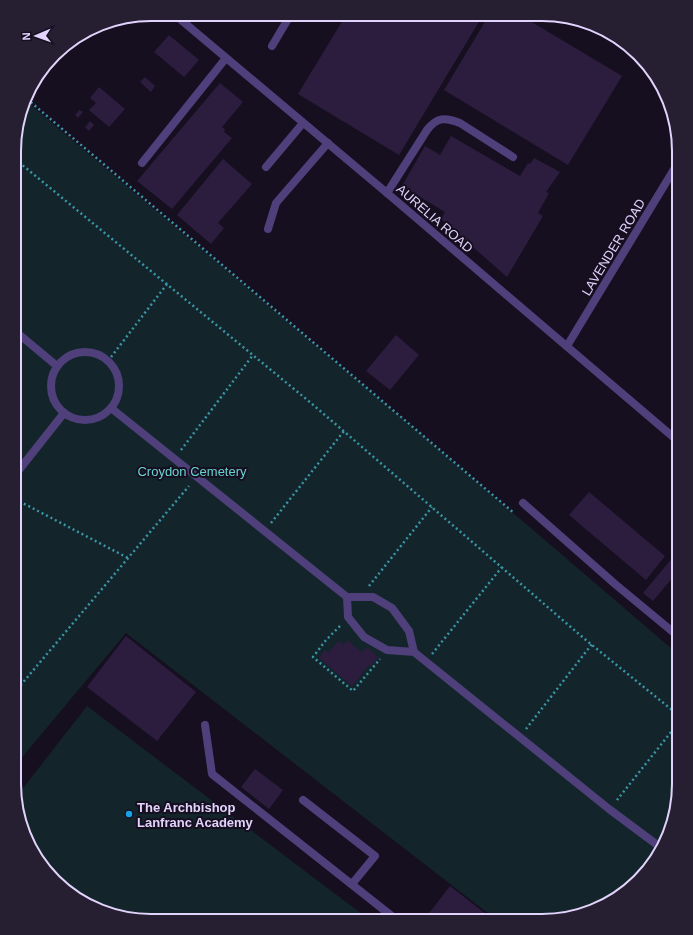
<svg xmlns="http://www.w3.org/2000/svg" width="693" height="935" viewBox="0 0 693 935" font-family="Arial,sans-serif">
<rect width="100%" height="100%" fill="#160f20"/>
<!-- green -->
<path fill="#13252a" d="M 26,101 L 414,428 L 679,655 L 679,793 L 656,860 L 603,907 L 542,921 L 498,921 L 126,633 L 14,767 L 15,133 Z
M 87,706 L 371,921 L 134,920 L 75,898 L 28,845 L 17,796 Z"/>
<!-- building -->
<path fill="#2c1d3f" d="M 346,15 L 483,15 L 399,155 L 298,94 Z
M 489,15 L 520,15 L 622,76 L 568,165 L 444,90 Z
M 169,35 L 199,60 L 184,77 L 154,52 Z
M 60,48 L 63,51 L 46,71 L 44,69 Z
M 145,77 L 155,86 L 151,92 L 140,82 Z
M 220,83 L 243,102 L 222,127 L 225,130 L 224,132 L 232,138 L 172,209 L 137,181 Z
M 99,87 L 125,109 L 109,127 L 89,110 L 96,103 L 90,98 Z
M 79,110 L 83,112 L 78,118 L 75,115 Z
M 90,121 L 94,125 L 89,131 L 85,127 Z
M 451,136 L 520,176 L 528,163 L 530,164 L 534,158 L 560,172 L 546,192 L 549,193 L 538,213 L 543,216 L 507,277 L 441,219 L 445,212 L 402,186 L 425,146 L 440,155 Z
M 223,159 L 252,184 L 218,223 L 224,228 L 211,244 L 177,215 Z
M 396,335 L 419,355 L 390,390 L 366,371 Z
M 589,492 L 665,556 L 646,580 L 569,515 Z
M 679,550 L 679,570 L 653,601 L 643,593 Z
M 126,636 L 196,692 L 157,741 L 87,687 Z
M 347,640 L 362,652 L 367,647 L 378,657 L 371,666 L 369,665 L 352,686 L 319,658 L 325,650 L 328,653 L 338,641 L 343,645 Z
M 255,769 L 283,790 L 269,809 L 241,787 Z
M 450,886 L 495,921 L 423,921 Z"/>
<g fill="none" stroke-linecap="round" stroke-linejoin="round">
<!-- path -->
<path stroke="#3a95a8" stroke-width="2.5" stroke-dasharray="2 3" stroke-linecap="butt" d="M 27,99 L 514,513
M 15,159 L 311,403 L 587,641 L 677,714 L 679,722 L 617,800
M 108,361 L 167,284
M 181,450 L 253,355
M 15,499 L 128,558
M 271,523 L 344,431
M 369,586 L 432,507
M 340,626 L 326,640 L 313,657 L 353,691 L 380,659
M 673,648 L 679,653
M 432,654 L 502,567
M 14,693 L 189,486
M 526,729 L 592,644"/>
<!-- service -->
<path stroke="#4f3f7b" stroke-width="8" d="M 272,46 L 291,14
M 142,163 L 226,58
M 266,167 L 303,123
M 387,193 L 427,130 C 437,117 445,117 460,123 L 513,157
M 268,229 L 276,203 L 328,143
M 15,331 L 57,366
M51 386a34 34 0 1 1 68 0a34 34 0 1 1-68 0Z
M 111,408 L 347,597
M 15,475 L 64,413
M 523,503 L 615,584 L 679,637
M 347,597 L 373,597 L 392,608 L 409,631 L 414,652 L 387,650 L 364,637 L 348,617 Z
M 414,652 L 609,809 L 660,847
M 205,725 L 212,774 L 398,921
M 303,800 L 375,856 L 352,884"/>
<!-- minor -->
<path stroke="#4f3f7b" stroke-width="8" d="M 174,14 L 387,193 L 679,442
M 567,346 L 679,161"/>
</g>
<!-- markers -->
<circle fill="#17a0e3" stroke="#160f20" stroke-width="1.5" cx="129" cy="814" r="4"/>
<g text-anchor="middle" stroke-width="4" stroke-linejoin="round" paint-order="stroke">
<!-- street labels -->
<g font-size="13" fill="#e1d3fb" stroke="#160f20">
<text transform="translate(435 218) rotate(41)" y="5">AURELIA ROAD</text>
<text transform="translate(613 247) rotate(-59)" y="5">LAVENDER ROAD</text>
</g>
<!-- park labels -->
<g font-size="13" fill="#67d3d1" stroke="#160f20">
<text x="192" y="476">Croydon Cemetery</text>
</g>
<!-- poi labels -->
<g font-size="13" font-weight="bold" fill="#e1d3fb" stroke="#160f20" text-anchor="start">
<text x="137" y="812">The Archbishop<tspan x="137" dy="15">Lanfranc Academy</tspan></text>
</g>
</g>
<!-- crop -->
<path d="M0 0H693V935H0ZM151 21H542A130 130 0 0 1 672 151V784A130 130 0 0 1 542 914H151A130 130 0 0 1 21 784V151A130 130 0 0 1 151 21Z" fill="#261f32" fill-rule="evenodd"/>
<path fill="none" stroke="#e1d3fb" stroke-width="2" d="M151 21H542A130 130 0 0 1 672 151V784A130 130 0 0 1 542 914H151A130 130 0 0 1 21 784V151A130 130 0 0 1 151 21Z"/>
<!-- north arrow -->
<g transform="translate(36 36) rotate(268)" stroke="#160f20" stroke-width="3" paint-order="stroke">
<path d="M0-3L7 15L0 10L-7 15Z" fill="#e1d3fb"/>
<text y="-6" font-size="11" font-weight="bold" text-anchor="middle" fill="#e1d3fb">N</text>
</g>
</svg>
